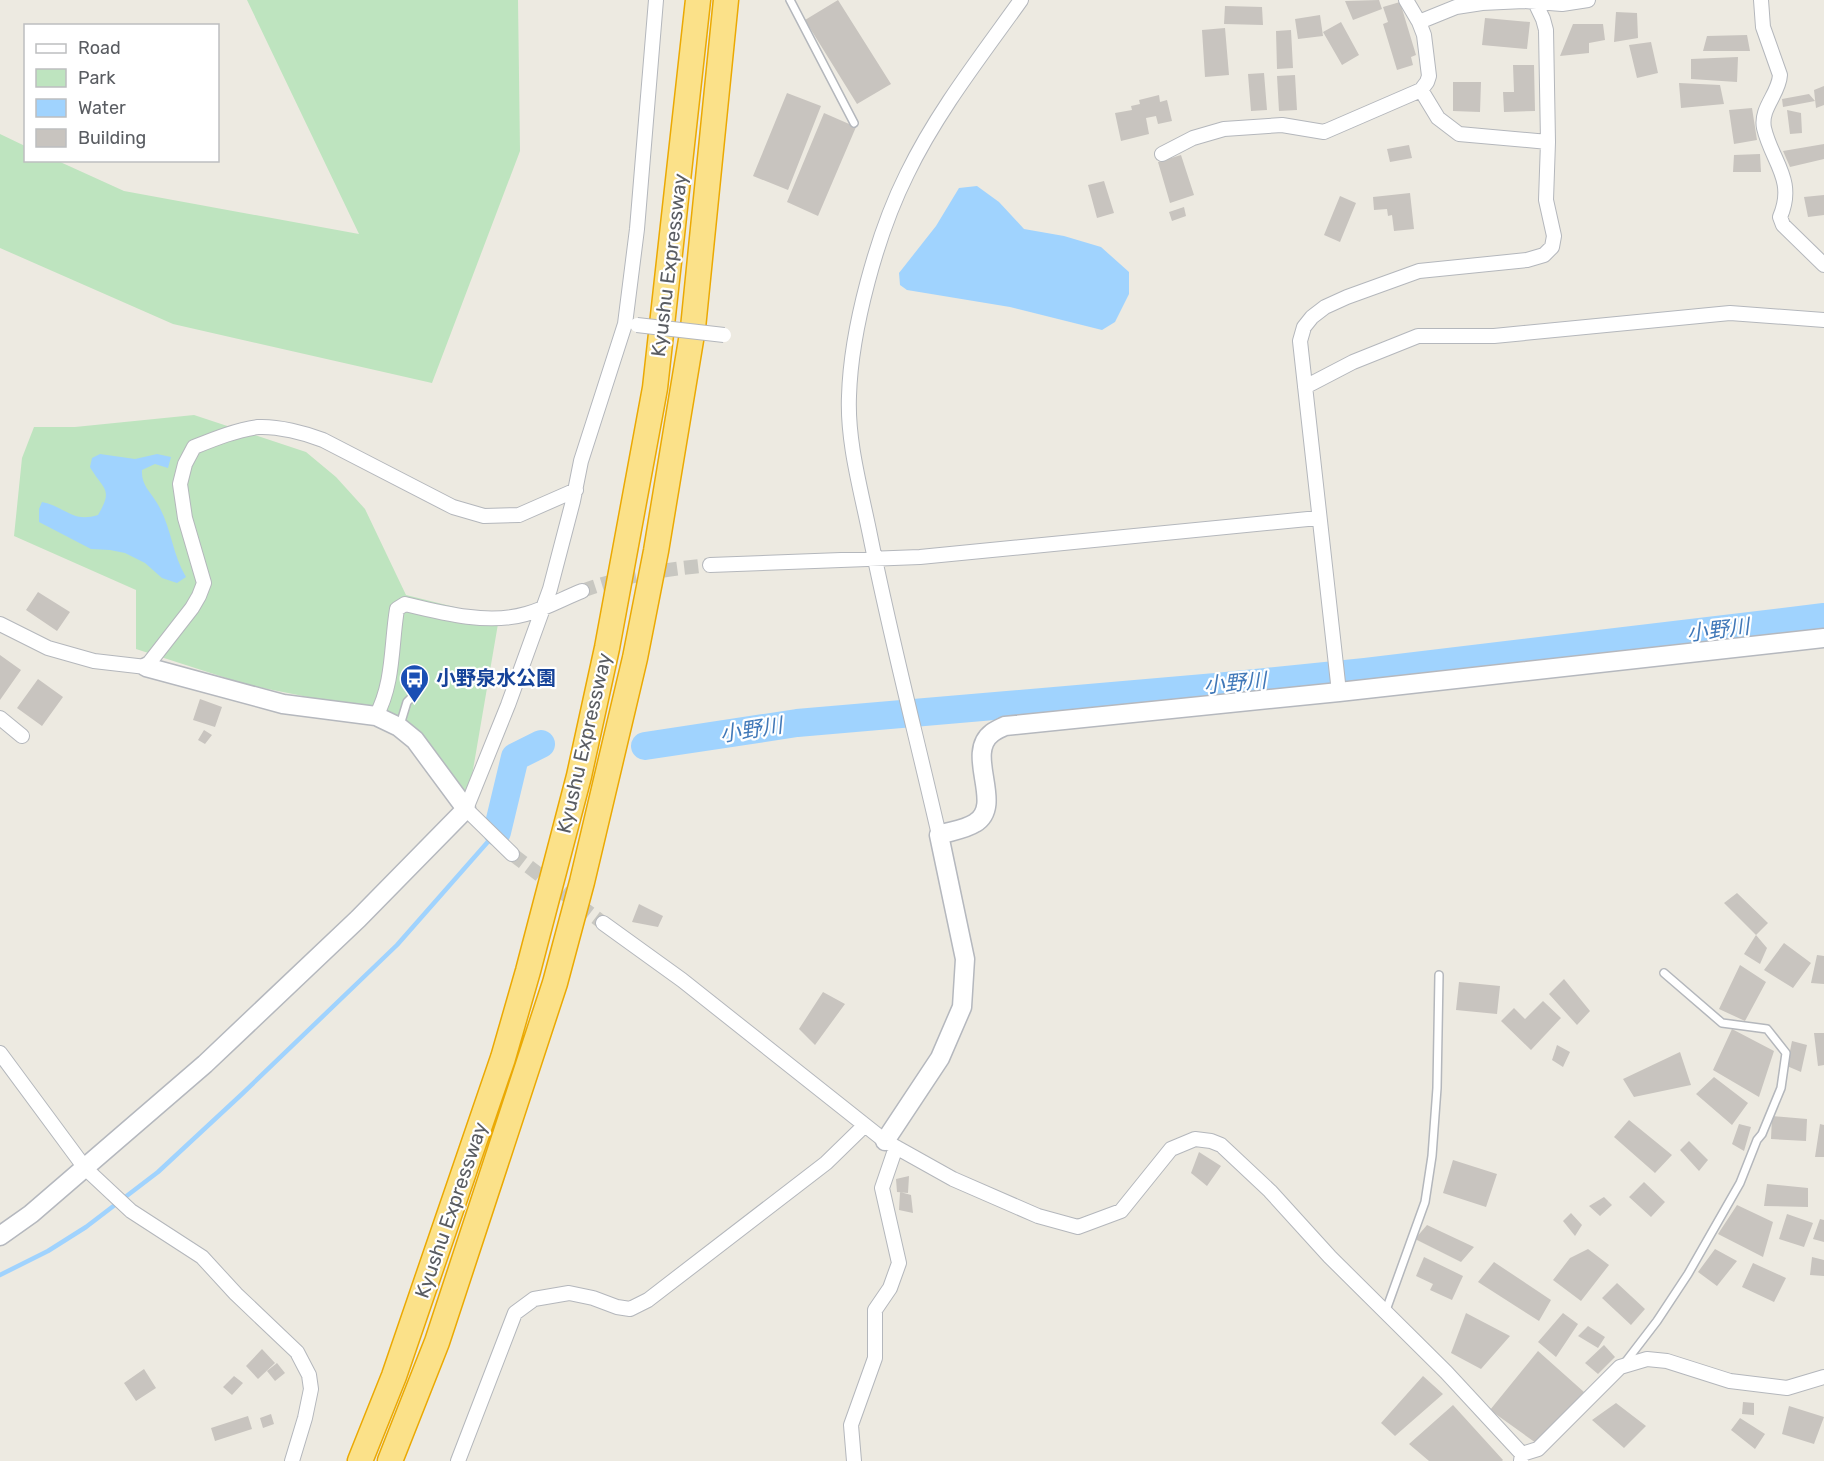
<svg xmlns="http://www.w3.org/2000/svg" width="1824" height="1461" viewBox="0 0 1824 1461" font-family="Rubik,'Noto Sans JP',sans-serif">
<rect width="100%" height="100%" fill="#edeae1"/>
<!-- green -->
<path fill="#bee4bf" d="M 247,0 L 518,0 L 520,151 L 432,383 L 173,324 L 0,248 L 0,134 L 25,146 L 26,160 L 58,161 L 124,191 L 359,234 Z
M 194,415 L 306,452 L 336,477 L 365,509 L 406,595 L 499,618 L 468,799 L 415,729 L 362,705 L 313,698 L 248,685 L 136,649 L 136,590 L 14,536 L 22,458 L 34,427 L 75,427 Z"/>
<!-- water -->
<path fill="#a0d3fe" d="M 977,186 L 999,202 L 1024,229 L 1064,236 L 1101,247 L 1129,272 L 1129,294 L 1115,322 L 1102,330 L 1010,307 L 907,290 L 900,285 L 899,273 L 936,226 L 959,188 Z
M 100,454 L 135,459 L 157,454 L 171,457 L 168,468 L 155,464 L 142,470 C 141,485 150,491 157,503 C 171,525 172,554 186,577 L 177,583 L 162,578 L 145,563 L 125,553 L 110,550 L 91,549 L 39,522 L 39,509 L 42,502 C 66,507 72,523 98,515 C 114,488 103,490 90,467 L 92,458 Z"/>
<g fill="none" stroke-linecap="round" stroke-linejoin="round">
<!-- stream -->
<path stroke="#a0d3fe" stroke-width="4.5" d="M 0,1275 L 48,1251 L 86,1227 L 158,1172 L 242,1094 L 397,945 L 493,836"/>
<!-- river -->
<path stroke="#a0d3fe" stroke-width="28" d="M 645,746 L 797,723 L 1216,687 L 1365,672 L 1824,617
M 497,832 L 515,757 L 541,744"/>
</g>
<!-- building -->
<path fill="#c8c4bf" d="M 838,0 L 891,84 L 857,104 L 805,20 Z
M 1379,0 L 1382,9 L 1353,20 L 1345,1 Z
M 1400,2 L 1416,55 L 1411,57 L 1413,65 L 1397,70 L 1383,24 L 1388,22 L 1383,7 Z
M 1225,6 L 1262,7 L 1263,25 L 1224,24 Z
M 1616,12 L 1637,13 L 1638,38 L 1614,42 Z
M 1320,15 L 1323,36 L 1298,39 L 1295,19 Z
M 1485,18 L 1530,22 L 1527,49 L 1482,45 Z
M 1341,22 L 1359,55 L 1342,65 L 1323,32 Z
M 1573,24 L 1603,24 L 1605,40 L 1589,43 L 1589,53 L 1560,56 Z
M 1225,28 L 1229,75 L 1205,77 L 1202,30 Z
M 1291,30 L 1293,68 L 1277,69 L 1276,31 Z
M 1747,35 L 1750,51 L 1703,51 L 1707,36 Z
M 1651,42 L 1658,73 L 1637,78 L 1629,45 Z
M 1738,57 L 1737,82 L 1691,79 L 1691,59 Z
M 1513,65 L 1534,65 L 1535,111 L 1504,112 L 1503,92 L 1514,92 Z
M 1264,73 L 1267,110 L 1251,111 L 1248,74 Z
M 1295,75 L 1297,110 L 1279,111 L 1277,76 Z
M 1453,82 L 1481,82 L 1480,112 L 1453,111 Z
M 1679,83 L 1720,85 L 1724,104 L 1681,108 Z
M 1824,86 L 1824,105 L 1816,108 L 1814,90 Z
M 787,93 L 821,106 L 788,190 L 753,176 Z
M 1809,94 L 1815,101 L 1783,107 L 1782,99 Z
M 1159,95 L 1160,102 L 1167,100 L 1172,121 L 1158,124 L 1156,116 L 1146,118 L 1149,134 L 1121,141 L 1115,113 L 1132,110 L 1131,106 L 1140,104 L 1139,100 Z
M 1752,108 L 1757,140 L 1734,144 L 1729,110 Z
M 1787,110 L 1801,113 L 1802,133 L 1790,134 Z
M 824,113 L 856,127 L 818,216 L 787,202 Z
M 1824,144 L 1824,159 L 1790,167 L 1783,151 Z
M 1409,145 L 1412,158 L 1390,162 L 1387,149 Z
M 1760,154 L 1761,172 L 1733,172 L 1734,155 Z
M 1181,155 L 1194,195 L 1170,203 L 1158,162 Z
M 1104,181 L 1114,213 L 1097,218 L 1088,185 Z
M 1410,193 L 1414,229 L 1394,231 L 1392,215 L 1388,216 L 1387,209 L 1374,210 L 1373,197 Z
M 1824,195 L 1824,215 L 1808,217 L 1804,197 Z
M 1340,196 L 1356,203 L 1340,242 L 1324,235 Z
M 1184,207 L 1186,216 L 1172,221 L 1169,212 Z
M 38,592 L 70,612 L 57,631 L 26,610 Z
M 0,655 L 21,670 L 0,700 Z
M 38,679 L 63,697 L 42,726 L 17,708 Z
M 200,699 L 222,707 L 215,727 L 193,720 Z
M 204,730 L 212,735 L 205,744 L 198,740 Z
M 1737,893 L 1768,923 L 1756,935 L 1724,903 Z
M 639,904 L 663,916 L 658,927 L 632,922 Z
M 1756,935 L 1767,948 L 1760,964 L 1744,954 Z
M 1784,943 L 1811,963 L 1793,988 L 1764,970 Z
M 1817,955 L 1824,956 L 1824,984 L 1811,983 Z
M 1740,965 L 1766,982 L 1745,1021 L 1719,1009 Z
M 1564,979 L 1590,1011 L 1577,1025 L 1549,994 Z
M 1459,982 L 1500,986 L 1497,1014 L 1456,1010 Z
M 823,992 L 845,1004 L 815,1045 L 799,1029 Z
M 1543,1001 L 1561,1018 L 1531,1050 L 1501,1021 L 1514,1008 L 1525,1019 Z
M 1732,1029 L 1774,1051 L 1759,1097 L 1713,1070 Z
M 1814,1033 L 1824,1033 L 1824,1065 L 1818,1066 Z
M 1792,1041 L 1807,1045 L 1801,1072 L 1787,1066 Z
M 1557,1045 L 1570,1052 L 1563,1067 L 1552,1060 Z
M 1680,1052 L 1691,1085 L 1634,1097 L 1623,1079 Z
M 1714,1077 L 1748,1103 L 1732,1125 L 1696,1094 Z
M 1772,1116 L 1807,1119 L 1806,1141 L 1771,1139 Z
M 1629,1120 L 1672,1155 L 1655,1173 L 1614,1137 Z
M 1739,1124 L 1751,1127 L 1744,1151 L 1732,1144 Z
M 1820,1124 L 1824,1125 L 1824,1157 L 1815,1157 Z
M 1689,1141 L 1708,1160 L 1699,1171 L 1680,1150 Z
M 1199,1152 L 1221,1166 L 1207,1186 L 1191,1173 Z
M 1453,1160 L 1497,1174 L 1486,1207 L 1443,1193 Z
M 909,1176 L 908,1193 L 897,1192 L 896,1179 Z
M 1644,1182 L 1665,1202 L 1651,1217 L 1629,1197 Z
M 1767,1184 L 1808,1188 L 1808,1207 L 1764,1206 Z
M 900,1192 L 911,1195 L 913,1213 L 899,1210 Z
M 1604,1197 L 1612,1205 L 1600,1216 L 1589,1206 Z
M 1737,1205 L 1773,1222 L 1763,1257 L 1718,1234 Z
M 1571,1213 L 1582,1225 L 1575,1236 L 1563,1221 Z
M 1787,1214 L 1813,1223 L 1804,1247 L 1779,1239 Z
M 1820,1219 L 1824,1220 L 1824,1242 L 1813,1239 Z
M 1427,1225 L 1474,1247 L 1461,1262 L 1415,1239 Z
M 1588,1249 L 1609,1265 L 1581,1301 L 1553,1280 L 1570,1258 Z
M 1715,1249 L 1737,1261 L 1717,1286 L 1698,1272 Z
M 1424,1257 L 1463,1276 L 1452,1300 L 1430,1290 L 1433,1284 L 1416,1276 Z
M 1812,1257 L 1824,1260 L 1824,1276 L 1810,1275 Z
M 1494,1262 L 1551,1300 L 1539,1321 L 1478,1282 Z
M 1753,1263 L 1786,1278 L 1774,1302 L 1742,1287 Z
M 1617,1283 L 1645,1309 L 1631,1325 L 1602,1298 Z
M 1466,1313 L 1510,1336 L 1481,1369 L 1451,1353 Z
M 1563,1313 L 1578,1324 L 1556,1357 L 1538,1342 Z
M 1588,1326 L 1605,1337 L 1598,1348 L 1578,1336 Z
M 1604,1345 L 1615,1357 L 1598,1374 L 1585,1363 Z
M 262,1349 L 275,1363 L 258,1379 L 246,1366 Z
M 1538,1351 L 1584,1392 L 1536,1443 L 1490,1410 Z
M 277,1363 L 285,1373 L 275,1381 L 267,1371 Z
M 144,1369 L 156,1388 L 136,1401 L 124,1383 Z
M 234,1376 L 243,1383 L 232,1395 L 223,1387 Z
M 1423,1376 L 1443,1394 L 1395,1436 L 1381,1423 Z
M 1743,1402 L 1754,1403 L 1754,1415 L 1742,1414 Z
M 1616,1403 L 1646,1426 L 1624,1448 L 1592,1420 Z
M 1453,1405 L 1503,1460 L 1502,1461 L 1429,1461 L 1409,1444 Z
M 1789,1406 L 1824,1417 L 1814,1444 L 1782,1434 Z
M 271,1414 L 274,1424 L 263,1428 L 260,1418 Z
M 248,1416 L 252,1429 L 215,1441 L 211,1428 Z
M 1740,1418 L 1765,1434 L 1755,1449 L 1731,1430 Z"/>
<g fill="none" stroke-linecap="round" stroke-linejoin="round">
<!-- street-tunnel -->
<path stroke="#c8c7c1" stroke-width="14" stroke-dasharray="14 7" stroke-linecap="butt" d="M 582,591 C 622,576 667,569 710,565
M 512,854 L 603,923"/>
<defs>
<path id="lane" d="M 790,0 L 854,123
M 400,725 L 407,702 L 419,690
M 1385,1313 L 1425,1202 L 1432,1156 L 1437,1088 L 1439,975
M 1624,1364 L 1657,1321 L 1688,1274 L 1740,1183 L 1757,1140 L 1762,1134 L 1781,1088 L 1786,1053 L 1767,1029 L 1722,1023 L 1664,973"/>
<path id="street" d="M 1406,0 L 1419,22 L 1456,7 L 1482,3 L 1524,1 L 1562,4 L 1588,0
M 1761,0 L 1763,27 L 1780,75 C 1779,94 1760,108 1764,128 C 1772,162 1796,180 1780,217 L 1783,225 L 1824,265
M 1421,90 L 1438,118 L 1459,134 L 1548,142
M 1162,154 L 1193,138 L 1224,129 L 1282,125 L 1324,132 L 1421,90 L 1427,82 L 1429,76 L 1424,35 L 1419,22
M 1305,387 L 1353,362 L 1418,336 L 1494,336 L 1730,313 L 1824,320
M 710,565 L 920,557 L 1318,518
M 0,624 L 48,648 L 94,661 L 146,667 L 192,608 L 199,596 L 204,583 L 185,518 L 180,484 L 185,464 L 194,447 C 214,439 236,430 258,427 C 278,426 305,433 323,440 L 453,507 L 484,516 L 519,515 L 576,490
M 1339,692 L 1300,341 L 1304,327 L 1312,317 L 1325,307 L 1347,297 L 1419,271 L 1527,260 L 1544,255 L 1552,247 L 1554,236 L 1546,200 L 1548,142 L 1546,30 L 1543,19 L 1534,0
M 376,716 C 394,683 391,645 397,609 L 405,604 C 442,613 488,625 526,614 C 545,609 564,598 582,591
M 0,718 L 22,736
M 939,835 C 916,735 890,635 870,535 C 861,490 847,442 849,396 C 851,329 877,234 907,174 C 937,112 981,56 1021,0
M 512,854 L 466,809 L 508,705 L 550,589 L 573,501 L 581,461 L 625,324 L 637,229 L 656,0
M 603,923 L 682,980 L 885,1141 L 953,1179 L 1038,1216 L 1078,1227 L 1121,1211 L 1171,1149 L 1195,1139 L 1211,1141 L 1221,1145 L 1270,1191 L 1330,1257 L 1446,1372 L 1522,1454 L 1521,1461
M 0,1053 L 85,1168 L 131,1211 L 202,1257 L 236,1294 L 297,1352 L 309,1375 L 311,1389 L 305,1418 L 292,1461
M 1522,1454 L 1538,1449 L 1620,1367 L 1647,1359 L 1667,1361 L 1730,1381 L 1787,1388 L 1824,1377
M 458,1461 L 515,1313 L 534,1299 L 569,1293 L 593,1298 L 617,1307 L 630,1309 L 648,1300 L 826,1163 L 865,1125
M 854,1461 L 851,1425 L 875,1358 L 875,1310 L 890,1288 L 899,1263 L 882,1188 L 896,1147"/>
<path id="secondary" d="M 885,1141 L 940,1058 L 962,1007 L 965,959 L 939,835 C 950,831 964,830 975,823 C 1005,805 964,754 992,733 C 996,730 1001,728 1005,726 L 1339,692 L 1824,638
M 0,1236 L 31,1214 L 205,1064 L 358,919 L 466,809 L 415,740 L 399,727 L 376,716 L 283,704 L 146,667"/>
<path id="highway" d="M 360,1461 L 394,1376 L 503,1058 L 528,971 L 579,776 L 607,648 L 655,388 L 698,0
M 390,1461 L 437,1342 L 555,983 L 582,882 L 635,658 L 656,551 L 693,328 L 726,0"/>
</defs>
<!-- lane casing -->
<use href="#lane" stroke="#b4b7bc" stroke-width="10"/>
<!-- street casing -->
<use href="#street" stroke="#b4b7bc" stroke-width="16"/>
<!-- secondary casing -->
<use href="#secondary" stroke="#b5b8be" stroke-width="21"/>
<!-- highway casing -->
<use href="#highway" stroke="#eba903" stroke-width="27"/>
<!-- lane -->
<use href="#lane" stroke="#fff" stroke-width="7"/>
<!-- street -->
<use href="#street" stroke="#fff" stroke-width="14"/>
<!-- secondary -->
<use href="#secondary" stroke="#fff" stroke-width="18"/>
<!-- highway -->
<use href="#highway" stroke="#fbe189" stroke-width="24"/>
<defs>
<path id="street-bridge" d="M 637,325 L 724,335"/>
</defs>
<!-- street-bridge casing -->
<use href="#street-bridge" stroke="#b4b7bc" stroke-width="16" stroke-linecap="butt"/>
<!-- street-bridge -->
<use href="#street-bridge" stroke="#fff" stroke-width="14"/>
</g>
<!-- icons -->
<defs>
<symbol id="bus-pin" viewBox="-11 -11 22 30"><path d="M0 17L-7.5 6A9.5 9.5 0 1 1 7.5 6Z" fill="#1a4fb4" stroke="#fff"/><path d="M-5-6H5V4H4V6H2V4H-2V6H-4V4H-5ZM-3.5-4V0h7V-4ZM-3.5 1.2v1.5H-2V1.2ZM2 1.2v1.5H3.5V1.2Z" fill="#fff"/></symbol>
</defs>
<g fill-rule="evenodd">
<use href="#bus-pin" x="398" y="662" width="33" height="45"/>
</g>
<g text-anchor="middle" stroke-width="4.5" stroke-linejoin="round" paint-order="stroke">
<!-- street labels -->
<g font-size="20" fill="#5a5d62" stroke="#fff">
<text transform="translate(669 265) rotate(-83)" y="7">Kyushu Expressway</text>
<text transform="translate(584 743) rotate(-77)" y="7">Kyushu Expressway</text>
<text transform="translate(451 1210) rotate(-71)" y="7">Kyushu Expressway</text>
</g>
<!-- transit labels -->
<g font-size="20" font-weight="bold" fill="#164399" stroke="#fff" text-anchor="start">
<text x="436" y="685">小野泉水公園</text>
</g>
<!-- water labels -->
<g font-size="21" font-style="italic" fill="#4078b8" stroke="#fff">
<text transform="translate(1718 630) rotate(-7)" y="7">小野川</text>
<text transform="translate(1235 683) rotate(-5)" y="7">小野川</text>
<text transform="translate(751 730) rotate(-9)" y="7">小野川</text>
</g>
</g>
<!-- legend -->
<rect x="24" y="24" width="195" height="138" fill="#ffffff" stroke="#bdbec0" stroke-width="1.5"/>
<rect x="36" y="44" width="30" height="9" fill="#ffffff" stroke="#bdbec0" stroke-width="1.5"/>
<text x="78" y="54" font-size="18" fill="#5a5d62">Road</text>
<rect x="36" y="69" width="30" height="18" fill="#bee4bf" stroke="#bdbec0" stroke-width="1.5"/>
<text x="78" y="84" font-size="18" fill="#5a5d62">Park</text>
<rect x="36" y="99" width="30" height="18" fill="#a0d3fe" stroke="#bdbec0" stroke-width="1.5"/>
<text x="78" y="114" font-size="18" fill="#5a5d62">Water</text>
<rect x="36" y="129" width="30" height="18" fill="#c8c4bf" stroke="#bdbec0" stroke-width="1.5"/>
<text x="78" y="144" font-size="18" fill="#5a5d62">Building</text>
</svg>
